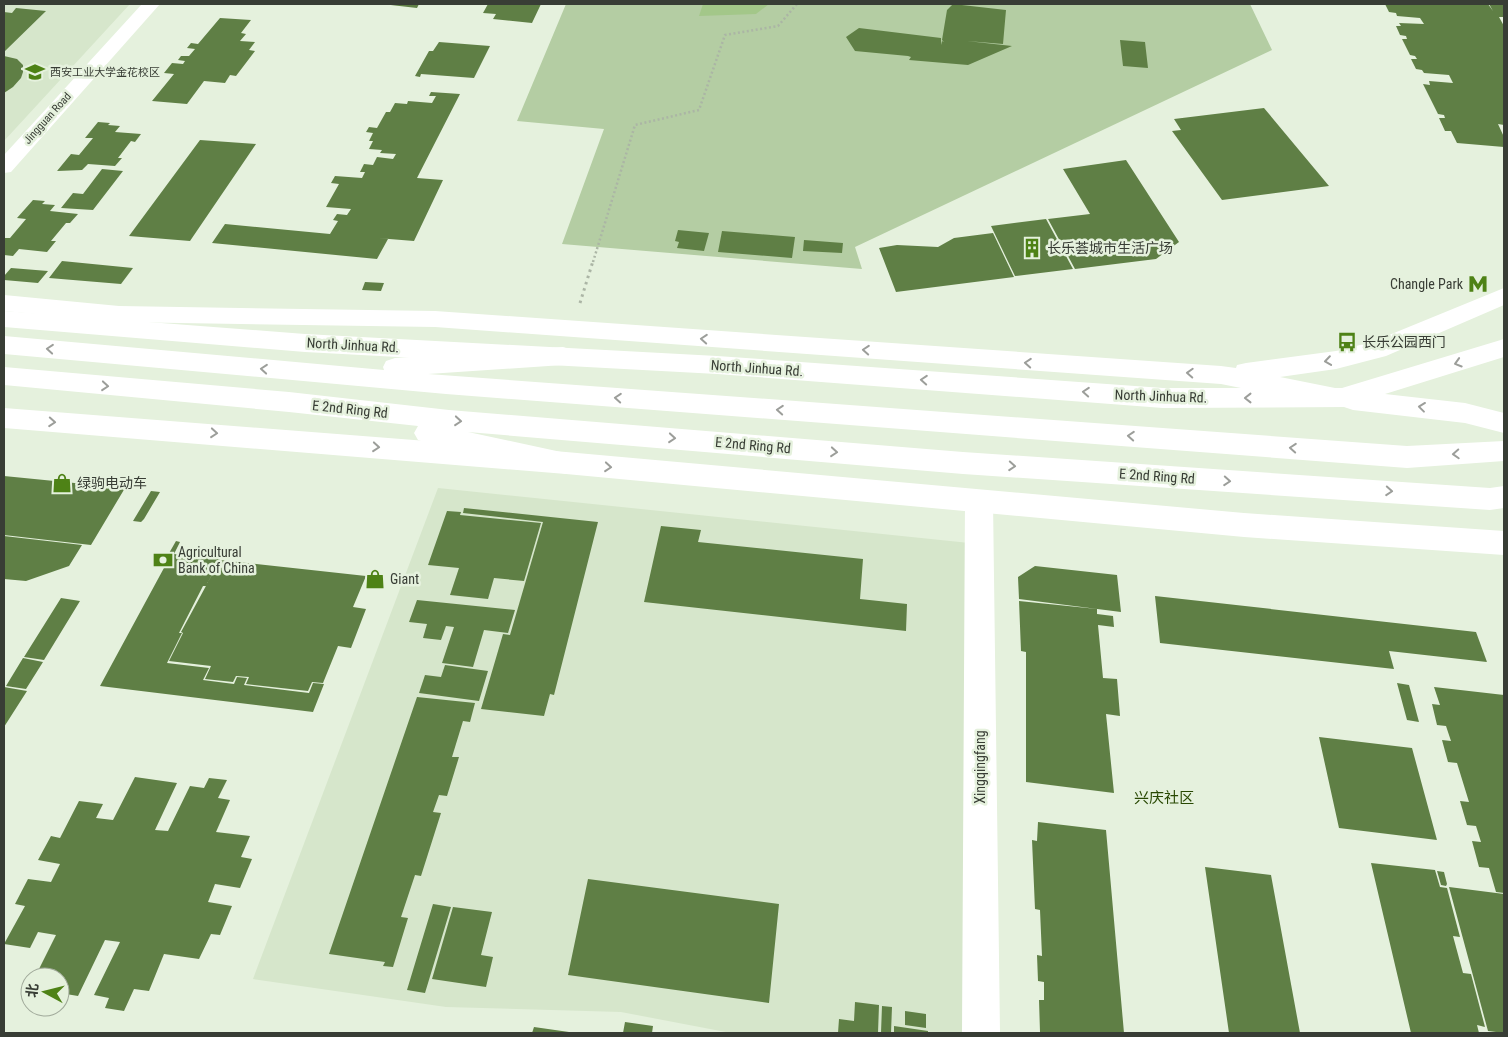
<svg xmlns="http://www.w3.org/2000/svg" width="1508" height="1037" viewBox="0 0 1508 1037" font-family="'Roboto Condensed','Noto Sans SC',sans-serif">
<rect width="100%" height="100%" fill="#e5f1dd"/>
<!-- built -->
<path fill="#d6e6cb" d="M 4,4 L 130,4 L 4,141 Z
M 438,488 L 979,544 L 986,1033 L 731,1033 L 621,1012 L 446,1007 L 253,979 Z"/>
<!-- green -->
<path fill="#b4cda3" d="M 566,4 L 1250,4 L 1272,50 L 855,247 L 862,269 L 562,244 L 604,129 L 517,121 Z"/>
<!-- water -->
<path fill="#a3c789" d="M 703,4 L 769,4 L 756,14 L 699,16 Z"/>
<!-- building -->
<path fill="#5f7f45" d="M 382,4 L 419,4 L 417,8 Z
M 488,4 L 541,4 L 532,23 L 493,19 L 496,14 L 483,13 Z
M 953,4 L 1006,10 L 1003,44 L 967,41 L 1012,46 L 968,65 L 909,60 L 911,57 L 908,56 L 855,51 L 846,37 L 859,28 L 941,38 L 941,45 L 942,41 L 944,42 L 942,40 L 947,10 Z
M 1385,4 L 1488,4 L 1493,11 L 1489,4 L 1504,4 L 1504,17 L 1499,17 L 1504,26 L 1504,125 L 1498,124 L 1504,137 L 1504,147 L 1457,143 L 1451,131 L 1445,131 L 1439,118 L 1445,118 L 1444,115 L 1438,114 L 1423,84 L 1430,85 L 1429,81 L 1453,83 L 1449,75 L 1424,73 L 1422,70 L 1416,69 L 1411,59 L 1417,59 L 1415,56 L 1410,55 L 1402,39 L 1407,39 L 1406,36 L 1400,35 L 1396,26 L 1401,26 L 1399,23 L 1424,24 L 1420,18 L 1397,16 L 1396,13 L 1389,12 Z
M 16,8 L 46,11 L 4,52 L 4,12 L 12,13 Z
M 220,18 L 251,20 L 241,33 L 246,34 L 240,41 L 255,42 L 249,50 L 255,51 L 236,76 L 230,75 L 225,83 L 204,81 L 187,104 L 152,101 L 174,74 L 164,73 L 172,63 L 183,64 L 185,61 L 178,60 L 181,56 L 189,56 L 195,49 L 187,48 L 191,43 L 198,44 Z
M 1120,40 L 1145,42 L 1148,68 L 1123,66 Z
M 439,42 L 490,46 L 474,78 L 421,74 L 420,77 L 415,76 L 429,51 L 433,51 Z
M 4,56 L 17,59 L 23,65 L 23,72 L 21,78 L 13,87 L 4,93 Z
M 431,92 L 460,94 L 417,178 L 443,180 L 414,241 L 377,238 L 388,239 L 377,259 L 212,243 L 225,224 L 330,234 L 338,221 L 333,220 L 337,214 L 347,215 L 351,209 L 326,207 L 339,184 L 331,183 L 335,176 L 362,178 L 365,172 L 360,172 L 364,164 L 373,165 L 377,157 L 393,159 L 396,154 L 380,153 L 382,150 L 369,149 L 373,141 L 369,141 L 373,133 L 366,132 L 369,127 L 377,128 L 386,112 L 390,112 L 395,103 L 407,104 L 408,101 L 432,103 L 436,96 L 429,96 Z
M 1264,108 L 1329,186 L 1222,200 L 1172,131 L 1181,130 L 1174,119 Z
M 98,122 L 110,123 L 108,125 L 120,126 L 115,132 L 141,134 L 135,142 L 131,141 L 118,158 L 122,158 L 115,166 L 88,164 L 82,170 L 57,171 L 71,154 L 79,155 L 93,138 L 85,138 Z
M 200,140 L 256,144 L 190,241 L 129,236 Z
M 1126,160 L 1179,242 L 1156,259 L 1075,269 L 1048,219 L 1090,214 L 1063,169 Z
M 102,169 L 123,171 L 93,210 L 61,208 L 73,193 L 83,194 Z
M 33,200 L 45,201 L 42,204 L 55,205 L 50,211 L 78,214 L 70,223 L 66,223 L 51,241 L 56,241 L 47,252 L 19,249 L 13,256 L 4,255 L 4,238 L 10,238 L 26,219 L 17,218 Z
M 1046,219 L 1073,269 L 1015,276 L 991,226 Z
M 678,230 L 709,233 L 704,251 L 677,248 L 679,242 L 675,241 Z
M 722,231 L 795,237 L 792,258 L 718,252 Z
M 993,233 L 1014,277 L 896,292 L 879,248 L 897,245 L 938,247 L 954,238 Z
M 804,240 L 843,243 L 842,253 L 803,251 Z
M 62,261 L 133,268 L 121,284 L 49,278 Z
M 11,268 L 48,271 L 38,283 L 4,280 L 4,276 Z
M 365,282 L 384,283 L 381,291 L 362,290 Z
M 4,476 L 125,488 L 91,545 L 4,535 Z
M 151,491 L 160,492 L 144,519 L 141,522 L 133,521 Z
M 464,508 L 598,522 L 554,695 L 550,694 L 544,716 L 481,709 L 503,634 L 510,635 L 543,522 L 463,513 Z
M 447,511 L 461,512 L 460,515 L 541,523 L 524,581 L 494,578 L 488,599 L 450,595 L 459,568 L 428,565 Z
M 661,526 L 701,530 L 698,542 L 863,559 L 860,599 L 907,604 L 906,631 L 644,602 Z
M 4,536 L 82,545 L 69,566 L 26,581 L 4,579 Z
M 176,541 L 180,542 L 174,554 L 220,559 L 206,586 L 203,586 L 179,633 L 182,633 L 167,663 L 209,668 L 203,680 L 234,684 L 237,677 L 247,678 L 244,685 L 309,693 L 313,683 L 324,684 L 313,712 L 100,686 L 171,555 L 168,555 Z
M 220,560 L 366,576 L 353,607 L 366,609 L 351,648 L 338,646 L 323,683 L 312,682 L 308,691 L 246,684 L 249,677 L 236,676 L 233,682 L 205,679 L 211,666 L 169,661 L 183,633 L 181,632 Z
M 1035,566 L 1117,575 L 1121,612 L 1019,599 L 1018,577 Z
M 1155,596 L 1476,632 L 1487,662 L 1389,651 L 1394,669 L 1160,643 Z
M 61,598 L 80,601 L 44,660 L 24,657 Z
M 417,600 L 515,610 L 508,633 L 484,630 L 473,667 L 442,663 L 454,627 L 446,626 L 441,640 L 423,638 L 427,624 L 409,622 Z
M 1019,601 L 1097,609 L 1097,614 L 1113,616 L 1114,627 L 1098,625 L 1103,678 L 1117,679 L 1120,716 L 1106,714 L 1114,793 L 1026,782 L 1026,652 L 1021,651 Z
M 23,658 L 43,662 L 26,689 L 6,686 Z
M 445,665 L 488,671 L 479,701 L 419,693 L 425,675 L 441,677 Z
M 1397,683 L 1409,685 L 1419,722 L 1407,720 Z
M 4,687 L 27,691 L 4,727 Z
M 1434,687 L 1504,695 L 1504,893 L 1496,892 L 1489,868 L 1479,867 L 1472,841 L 1481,842 L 1476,826 L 1467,825 L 1460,801 L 1469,802 L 1457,763 L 1448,762 L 1442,740 L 1451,741 L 1446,726 L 1437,725 L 1432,704 L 1440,705 Z
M 417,697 L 475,703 L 470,722 L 463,721 L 452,757 L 459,757 L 447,796 L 439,795 L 433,812 L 441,813 L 421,876 L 415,875 L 401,917 L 408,918 L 393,967 L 383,966 L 385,962 L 329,954 Z
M 1319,737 L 1412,748 L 1437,840 L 1339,828 Z
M 135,777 L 177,783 L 155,830 L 168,831 L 190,786 L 204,788 L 209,778 L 227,780 L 218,798 L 230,800 L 216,832 L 250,836 L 241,857 L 252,859 L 240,888 L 215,884 L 208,902 L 232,906 L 220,935 L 211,934 L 199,959 L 164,954 L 149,991 L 134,989 L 124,1011 L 105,1008 L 109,998 L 94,995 L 120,942 L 105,940 L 78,996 L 60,993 L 60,977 L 35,977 L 56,935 L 38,932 L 30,948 L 4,944 L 25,906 L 15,904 L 28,879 L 51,882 L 60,864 L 38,860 L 51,836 L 60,838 L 79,801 L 103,804 L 96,818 L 113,820 Z
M 1038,822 L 1106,830 L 1124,1033 L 1040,1032 L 1039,1000 L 1044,1000 L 1044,982 L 1038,981 L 1037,955 L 1042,956 L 1040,910 L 1035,909 L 1032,840 L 1037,841 Z
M 1371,863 L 1435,870 L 1440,887 L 1447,888 L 1460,937 L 1453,936 L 1463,973 L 1471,974 L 1485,1027 L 1477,1025 L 1479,1033 L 1411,1033 Z
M 1205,867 L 1271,875 L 1300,1033 L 1229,1033 Z
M 1437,871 L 1444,872 L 1447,884 L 1446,886 L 1441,885 Z
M 588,879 L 779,904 L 769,1003 L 568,975 Z
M 1449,887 L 1504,894 L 1504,1033 L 1488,1031 Z
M 433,904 L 451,907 L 425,993 L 407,990 Z
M 453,907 L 492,912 L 481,955 L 493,957 L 486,987 L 432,979 Z
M 855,1002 L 879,1005 L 878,1033 L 838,1033 L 839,1019 L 854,1021 Z
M 882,1006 L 892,1007 L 891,1033 L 881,1033 Z
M 905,1011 L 926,1014 L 926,1028 L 905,1025 Z
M 625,1022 L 653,1026 L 652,1033 L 623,1033 Z
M 894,1026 L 928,1031 L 928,1033 L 894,1033 Z
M 534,1027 L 569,1032 L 569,1033 L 532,1033 Z"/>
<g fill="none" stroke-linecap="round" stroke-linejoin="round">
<!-- path-far1 -->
<path stroke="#abb5a5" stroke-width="2.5" stroke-dasharray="2 2.5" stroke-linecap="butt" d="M 593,262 L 635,125 L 699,110 L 725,35 L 778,26 L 797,4"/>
<!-- path -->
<path stroke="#abb5a5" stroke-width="3" stroke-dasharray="2.5 4" stroke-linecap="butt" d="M 580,303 L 593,261"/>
<!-- street -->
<path fill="#fff" fill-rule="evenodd" d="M 1504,288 L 1504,305 L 1386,356 L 1336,369 L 1280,377 L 1335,388 L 1339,395 L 1335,402 L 1326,405 L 1221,384 L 435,327 L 119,322 L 4,311 L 4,295 L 119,306 L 435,311 L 1221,366 L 1236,368 L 1237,365 L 1246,363 L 1336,351 L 1372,342 Z
M 979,490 L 989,493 L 993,501 L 1000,1033 L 962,1033 L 965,501 L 969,493 Z"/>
<!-- secondary -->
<path fill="#fff" fill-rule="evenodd" d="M 142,4 L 160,4 L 11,172 L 4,173 L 4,155 Z
M 4,311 L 305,334 L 717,356 L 1163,388 L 1342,388 L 1504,339 L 1504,357 L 1385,394 L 1465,403 L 1504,413 L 1504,433 L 1465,423 L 1353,410 L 1344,407 L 1163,408 L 717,374 L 305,352 L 4,327 Z
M 4,408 L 566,452 L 1244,513 L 1504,531 L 1504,555 L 1244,537 L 566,474 L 4,428 Z"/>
<!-- highway -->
<path fill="#fff" fill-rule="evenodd" d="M 4,336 L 384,370 L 383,367 L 386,361 L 395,358 L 563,347 L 572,350 L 575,356 L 572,362 L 563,365 L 428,374 L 1407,446 L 1504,441 L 1504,461 L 1407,468 L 446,394 L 4,354 Z
M 4,367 L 289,392 L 449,410 L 963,452 L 1490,488 L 1504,486 L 1504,508 L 1490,510 L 963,474 L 468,432 L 575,455 L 579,463 L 575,471 L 566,474 L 427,443 L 418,440 L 414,433 L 418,426 L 289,412 L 4,385 Z"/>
</g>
<!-- one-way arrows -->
<defs><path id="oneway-chevron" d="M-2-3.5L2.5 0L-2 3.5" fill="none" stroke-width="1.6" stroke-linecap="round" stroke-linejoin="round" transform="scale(1.25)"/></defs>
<g stroke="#9c9e9a">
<use href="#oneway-chevron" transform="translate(704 339) rotate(-176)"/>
<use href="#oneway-chevron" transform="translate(50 349) rotate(-175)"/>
<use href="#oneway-chevron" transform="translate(866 350) rotate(-176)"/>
<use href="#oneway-chevron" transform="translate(1328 361) rotate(172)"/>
<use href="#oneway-chevron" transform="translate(1028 363) rotate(-176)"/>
<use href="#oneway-chevron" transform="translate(1458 363) rotate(163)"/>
<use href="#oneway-chevron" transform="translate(264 369) rotate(-175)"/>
<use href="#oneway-chevron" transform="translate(1190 373) rotate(-177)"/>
<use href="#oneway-chevron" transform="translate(924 380) rotate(-176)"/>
<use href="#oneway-chevron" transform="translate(105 386) rotate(5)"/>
<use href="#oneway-chevron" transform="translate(1086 392) rotate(-176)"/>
<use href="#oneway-chevron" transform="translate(618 398) rotate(-176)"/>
<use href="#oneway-chevron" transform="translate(1248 398) rotate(-180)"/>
<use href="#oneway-chevron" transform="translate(1422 407) rotate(-173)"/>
<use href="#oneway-chevron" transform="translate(780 410) rotate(-176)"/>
<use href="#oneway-chevron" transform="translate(458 421) rotate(5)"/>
<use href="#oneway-chevron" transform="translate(52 422) rotate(4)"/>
<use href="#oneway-chevron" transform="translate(214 433) rotate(5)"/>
<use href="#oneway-chevron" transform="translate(1131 436) rotate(-176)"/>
<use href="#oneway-chevron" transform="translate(672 438) rotate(5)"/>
<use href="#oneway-chevron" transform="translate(376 447) rotate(5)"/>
<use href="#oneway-chevron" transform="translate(1293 448) rotate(-176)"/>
<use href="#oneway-chevron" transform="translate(834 452) rotate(5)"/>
<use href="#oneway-chevron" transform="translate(1456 454) rotate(177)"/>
<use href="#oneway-chevron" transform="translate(1012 466) rotate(4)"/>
<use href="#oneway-chevron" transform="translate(608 467) rotate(5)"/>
<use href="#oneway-chevron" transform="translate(1227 481) rotate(4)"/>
<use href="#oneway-chevron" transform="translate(1389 491) rotate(4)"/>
</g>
<!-- icons -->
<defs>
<symbol id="university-bare" viewBox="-9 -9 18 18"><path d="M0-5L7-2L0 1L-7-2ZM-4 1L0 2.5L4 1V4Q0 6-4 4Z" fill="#4e8216" stroke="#e5f1dd" stroke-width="2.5" paint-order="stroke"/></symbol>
<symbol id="building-bare" viewBox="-9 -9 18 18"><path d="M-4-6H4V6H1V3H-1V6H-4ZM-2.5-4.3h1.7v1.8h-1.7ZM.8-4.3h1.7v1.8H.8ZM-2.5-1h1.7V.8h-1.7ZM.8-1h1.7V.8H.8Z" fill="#4e8216" stroke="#e5f1dd" stroke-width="2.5" paint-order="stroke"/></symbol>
<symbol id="metro-bare" viewBox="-9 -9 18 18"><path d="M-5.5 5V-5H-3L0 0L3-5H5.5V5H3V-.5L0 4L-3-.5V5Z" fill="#4e8216" stroke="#e5f1dd" stroke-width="2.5" paint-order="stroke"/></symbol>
<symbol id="bus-bare" viewBox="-9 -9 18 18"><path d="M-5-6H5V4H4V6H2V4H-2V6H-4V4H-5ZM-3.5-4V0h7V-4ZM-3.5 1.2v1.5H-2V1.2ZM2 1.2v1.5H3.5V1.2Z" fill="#4e8216" stroke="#e5f1dd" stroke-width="2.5" paint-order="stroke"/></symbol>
<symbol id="shop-bare" viewBox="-9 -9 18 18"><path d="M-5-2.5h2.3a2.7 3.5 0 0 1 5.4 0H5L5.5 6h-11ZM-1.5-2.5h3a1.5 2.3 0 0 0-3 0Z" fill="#4e8216" stroke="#e5f1dd" stroke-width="2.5" paint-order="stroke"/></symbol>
<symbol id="bank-bare" viewBox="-9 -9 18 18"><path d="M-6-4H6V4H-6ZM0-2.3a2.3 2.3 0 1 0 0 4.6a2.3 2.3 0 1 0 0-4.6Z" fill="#4e8216" stroke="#e5f1dd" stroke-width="2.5" paint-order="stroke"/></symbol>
</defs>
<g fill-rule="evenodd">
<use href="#university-bare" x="21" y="58" width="28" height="28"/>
<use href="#building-bare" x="1018" y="234" width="28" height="28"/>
<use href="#metro-bare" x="1464" y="270" width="28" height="28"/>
<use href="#bus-bare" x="1333" y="328" width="28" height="28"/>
<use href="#shop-bare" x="48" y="469" width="28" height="28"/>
<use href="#bank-bare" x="149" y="546" width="28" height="28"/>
<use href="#shop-bare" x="361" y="565" width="28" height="28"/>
</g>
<g text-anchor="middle" stroke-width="5" stroke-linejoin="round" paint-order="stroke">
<!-- far-poi labels -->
<g font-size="11" fill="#383d35" stroke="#e5f1dd" text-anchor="start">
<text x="50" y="76">西安工业大学金花校区</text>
</g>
<!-- far-street labels -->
<g font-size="11" fill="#383d35" stroke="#e5f1dd">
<text transform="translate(47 118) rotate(-48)" y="4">Jingguan Road</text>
</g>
<!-- poi labels -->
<g font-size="14" fill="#383d35" stroke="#e5f1dd" text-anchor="start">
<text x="1047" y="253">长乐荟城市生活广场</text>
<text x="1463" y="289" text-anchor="end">Changle Park</text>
<text x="1362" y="347">长乐公园西门</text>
<text x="77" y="488">绿驹电动车</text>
<text x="178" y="557">Agricultural<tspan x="178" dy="16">Bank of China</tspan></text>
<text x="390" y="584">Giant</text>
</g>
<!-- street labels -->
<g font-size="14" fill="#383d35" stroke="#e5f1dd">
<text transform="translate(353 345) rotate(3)" y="5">North Jinhua Rd.</text>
<text transform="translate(757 368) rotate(4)" y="5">North Jinhua Rd.</text>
<text transform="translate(1161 396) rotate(2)" y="5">North Jinhua Rd.</text>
<text transform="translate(350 409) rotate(6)" y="5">E 2nd Ring Rd</text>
<text transform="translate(753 445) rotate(5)" y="5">E 2nd Ring Rd</text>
<text transform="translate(1157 476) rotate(4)" y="5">E 2nd Ring Rd</text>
<text transform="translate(980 767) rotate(-90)" y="5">Xingqingfang</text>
</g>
<!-- neighbourhood labels -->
<g font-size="15" fill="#294903" stroke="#e5f1dd">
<text x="1164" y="803">兴庆社区</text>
</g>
</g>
<!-- border -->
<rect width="1508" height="1037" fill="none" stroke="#383d35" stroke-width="10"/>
<!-- north arrow -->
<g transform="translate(45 992) rotate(277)"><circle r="24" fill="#e5f1dd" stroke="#a0a99a"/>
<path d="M0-4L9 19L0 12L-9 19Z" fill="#4e8216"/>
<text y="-8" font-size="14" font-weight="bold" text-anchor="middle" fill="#383d35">北</text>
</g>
</svg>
